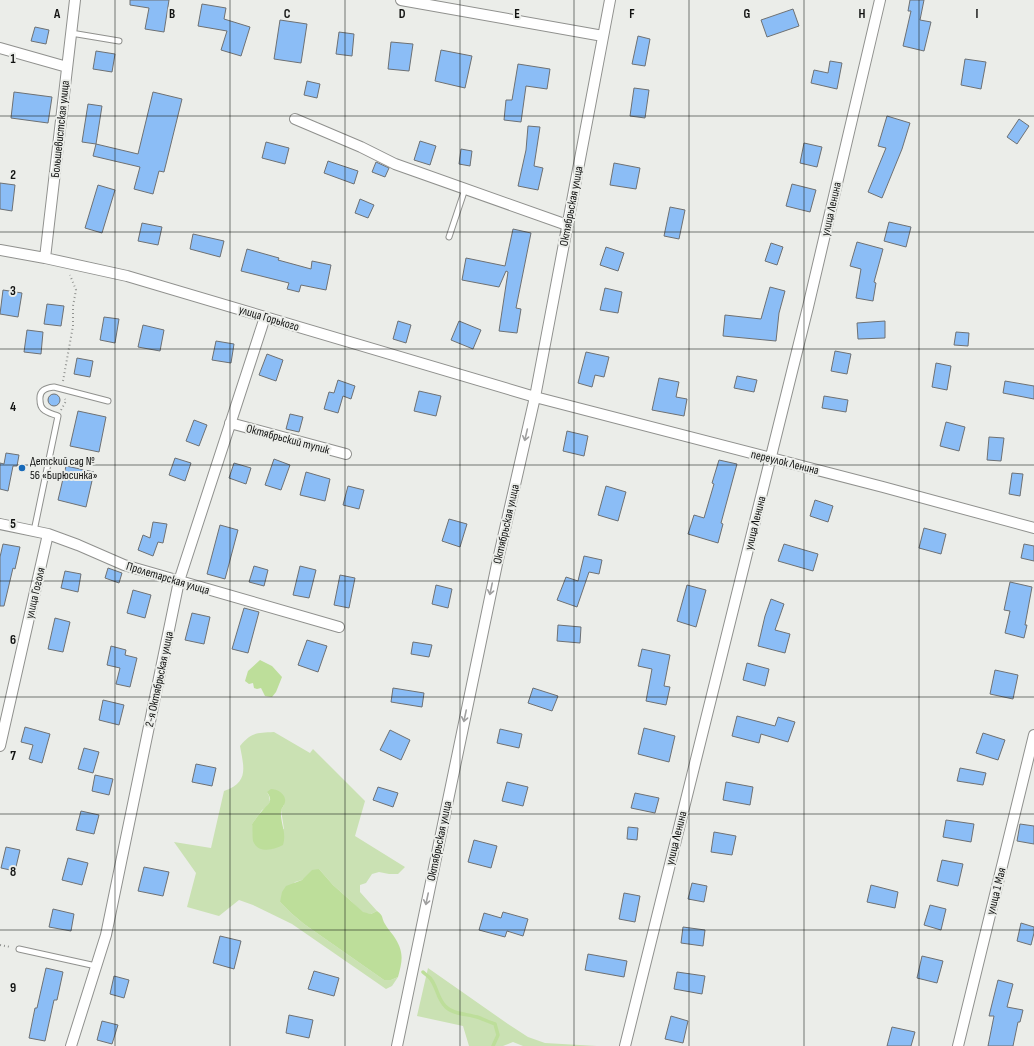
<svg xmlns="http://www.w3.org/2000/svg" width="1034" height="1046" viewBox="0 0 1034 1046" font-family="'Sofia Sans Condensed',sans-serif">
<rect width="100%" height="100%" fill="#ebede9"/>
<!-- green -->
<path fill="#cae1b3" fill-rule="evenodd" d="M 274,732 L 310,753 L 313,749 L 365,801 L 355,836 L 405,867 L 398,874 L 389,874 L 379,872 L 372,874 L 366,883 L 360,885 L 360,892 L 377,911 L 371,914 L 363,913 L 351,901 L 333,885 L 319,869 L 302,880 L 295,882 L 280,902 L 291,913 L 304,924 L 384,980 L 391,980 L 398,977 L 392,986 L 386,989 L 292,924 L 253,905 L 239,900 L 219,916 L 187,907 L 196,873 L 174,842 L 211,848 L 224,791 C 249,782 244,768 240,746 C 252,732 257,733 274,732 ZM 267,792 L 284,805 L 281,810 L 284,829 L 253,834 L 253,828 L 252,824 L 262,810 L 266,808 L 270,802 L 269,796 Z
M 428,968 L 508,1024 L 528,1037 L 545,1043 L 597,1046 L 523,1046 L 513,1042 L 503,1046 L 469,1046 L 463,1026 L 417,1016 Z"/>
<!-- water -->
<path fill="#bdde9a" d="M 260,660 L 272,666 L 282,677 L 276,692 L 272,697 L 265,696 L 261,688 L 257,689 L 254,688 L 253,683 L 249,684 L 245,681 L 248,671 Z
M 271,789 C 277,789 284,793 285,799 C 286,804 282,807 281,811 C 280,824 287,832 283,845 C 274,850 258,854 253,841 C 252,835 253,830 252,824 C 255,820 258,815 262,811 C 268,804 274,802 267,792 Z
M 319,869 L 333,885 L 351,901 L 363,912 L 371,914 L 377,911 C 384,916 381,917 385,924 C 387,928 390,931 393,935 C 404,951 403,959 398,977 L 391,980 L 384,980 L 304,924 L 291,913 L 280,902 L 282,892 L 286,886 L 302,880 L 312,870 Z"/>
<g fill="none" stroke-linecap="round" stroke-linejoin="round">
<!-- stream -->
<path stroke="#bdde9a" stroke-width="3.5" d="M 423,972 C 425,974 428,976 430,978 C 437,986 437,998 445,1006 C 452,1014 467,1014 477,1017 C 483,1019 489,1022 495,1024 L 498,1035 L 493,1046"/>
</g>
<!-- building -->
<path fill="#8bbdf6" stroke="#6e7173" d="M 130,0 L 169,0 L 164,32 L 145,29 L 149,8 L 130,5 Z
M 910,0 L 924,0 L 920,20 L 931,22 L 924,51 L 903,46 L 911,11 L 908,11 Z
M 202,4 L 226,8 L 224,19 L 250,27 L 241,56 L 221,50 L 227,31 L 198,26 Z
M 793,9 L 799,26 L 767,37 L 761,20 Z
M 280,20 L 307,24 L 301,63 L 274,59 Z
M 35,27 L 49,30 L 46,44 L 31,41 Z
M 339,32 L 354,34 L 352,56 L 336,54 Z
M 638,36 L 650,39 L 645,66 L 632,64 Z
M 391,42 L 413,44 L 409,71 L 388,69 Z
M 441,50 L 472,56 L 465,88 L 435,81 Z
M 96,51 L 115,54 L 112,72 L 93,69 Z
M 965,59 L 986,62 L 981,89 L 961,85 Z
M 830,61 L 842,63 L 837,89 L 811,83 L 814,70 L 828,73 Z
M 518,64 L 550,69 L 547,89 L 526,86 L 521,122 L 504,120 L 506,100 L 512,100 Z
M 307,81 L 320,84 L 317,98 L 304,95 Z
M 634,88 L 649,90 L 645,118 L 630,116 Z
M 14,92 L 52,97 L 48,123 L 11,118 Z
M 153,92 L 182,99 L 164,172 L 159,171 L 153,194 L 134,189 L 140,167 L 93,156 L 96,144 L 138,154 Z
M 88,104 L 102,106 L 96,144 L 82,142 Z
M 887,116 L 910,123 L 902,149 L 882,198 L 868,192 L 886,148 L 878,146 Z
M 1019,119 L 1029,126 L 1017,144 L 1007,137 Z
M 528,126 L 540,127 L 534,166 L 543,168 L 538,190 L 518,186 L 526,150 Z
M 420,141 L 436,146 L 430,165 L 414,160 Z
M 266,142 L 289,148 L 285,164 L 262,158 Z
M 804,143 L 822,147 L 817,167 L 800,163 Z
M 461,149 L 472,151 L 470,166 L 459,164 Z
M 328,161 L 358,171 L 354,184 L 324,173 Z
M 376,162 L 389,168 L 385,177 L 372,172 Z
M 614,163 L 640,168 L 636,189 L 610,185 Z
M 0,183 L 15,185 L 12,211 L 0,209 Z
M 792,184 L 816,190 L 810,212 L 786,206 Z
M 98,185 L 115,190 L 102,233 L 85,228 Z
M 360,199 L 374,205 L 368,218 L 355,213 Z
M 670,207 L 685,210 L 679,239 L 664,236 Z
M 889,222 L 911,227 L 906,247 L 884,241 Z
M 142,223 L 162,227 L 158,245 L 138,241 Z
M 513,229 L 531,233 L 516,308 L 521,309 L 517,333 L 499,331 L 508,272 L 506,271 L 499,287 L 462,280 L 466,258 L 505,266 Z
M 193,234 L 224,241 L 220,257 L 190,249 Z
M 857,242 L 883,249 L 874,282 L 876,283 L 873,301 L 856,298 L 861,269 L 850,266 Z
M 771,243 L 783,247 L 777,265 L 765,261 Z
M 606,247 L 624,253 L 618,271 L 600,265 Z
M 247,249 L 279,258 L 278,260 L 311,269 L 312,261 L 331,265 L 326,290 L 301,285 L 299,292 L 287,289 L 289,283 L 241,271 Z
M 770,287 L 785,291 L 779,313 L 776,341 L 723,336 L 725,315 L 761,319 Z
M 605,288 L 622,292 L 618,313 L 600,310 Z
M 3,290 L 22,293 L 18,317 L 0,314 Z
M 47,304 L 64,306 L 61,326 L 44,324 Z
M 104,317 L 119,319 L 115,343 L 100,340 Z
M 398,321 L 411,325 L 406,343 L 393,339 Z
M 459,321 L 481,330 L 473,349 L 451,340 Z
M 885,321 L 885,338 L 858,339 L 857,323 Z
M 143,325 L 164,330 L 160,351 L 138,347 Z
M 27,330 L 43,332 L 41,354 L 24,352 Z
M 956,332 L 969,333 L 968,346 L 954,345 Z
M 216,341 L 234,344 L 231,363 L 212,360 Z
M 835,351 L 851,354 L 847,374 L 831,371 Z
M 586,352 L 609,357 L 604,377 L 595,375 L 592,387 L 578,383 Z
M 267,354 L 283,360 L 276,381 L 259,375 Z
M 77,358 L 93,361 L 90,377 L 74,374 Z
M 936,363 L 951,366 L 947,390 L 932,387 Z
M 737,376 L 757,380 L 754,392 L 734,388 Z
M 659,378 L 679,382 L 676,397 L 687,399 L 684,416 L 652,410 Z
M 338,380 L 355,386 L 351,399 L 343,396 L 338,413 L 324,409 L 329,392 L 334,393 Z
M 1005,381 L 1034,386 L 1034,399 L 1003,393 Z
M 419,391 L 441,396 L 436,416 L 414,411 Z
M48 400a6 6 0 1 1 12 0a6 6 0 1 1-12 0Z
M 824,396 L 848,400 L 846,412 L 822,408 Z
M 78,411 L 106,417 L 99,452 L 70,446 Z
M 290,414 L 303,417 L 299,432 L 286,429 Z
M 194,420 L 207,425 L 199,446 L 186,441 Z
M 946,422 L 965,427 L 959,451 L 940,446 Z
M 567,431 L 588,436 L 584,456 L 563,451 Z
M 989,437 L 1004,438 L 1001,461 L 987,460 Z
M 6,453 L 19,455 L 17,466 L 13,466 L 8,491 L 0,489 L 0,463 L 4,464 Z
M 175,458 L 191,463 L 185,481 L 169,475 Z
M 274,459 L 290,465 L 281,490 L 265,485 Z
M 719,460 L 737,464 L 721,523 L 723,524 L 718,543 L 688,534 L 694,515 L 704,518 L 714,484 L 712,483 Z
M 234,463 L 251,468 L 246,484 L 229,478 Z
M 66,466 L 94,472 L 86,507 L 58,500 Z
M 306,472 L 330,479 L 325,501 L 300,495 Z
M 1012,473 L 1023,474 L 1020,496 L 1009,494 Z
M 348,486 L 364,490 L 359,509 L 343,505 Z
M 606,486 L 626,492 L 618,521 L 598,515 Z
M 815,500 L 833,506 L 828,522 L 810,516 Z
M 449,519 L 467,524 L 460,547 L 442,541 Z
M 153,522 L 167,524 L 163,543 L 158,542 L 153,556 L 138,550 L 143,535 L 150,538 Z
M 220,525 L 238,530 L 225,579 L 207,574 Z
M 924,528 L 946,534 L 941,554 L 919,548 Z
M 3,544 L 20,547 L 15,569 L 13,568 L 4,606 L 0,606 L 0,557 Z
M 784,544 L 818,554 L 813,571 L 778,561 Z
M 1024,544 L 1034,546 L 1034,561 L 1021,558 Z
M 584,556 L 602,560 L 599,574 L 589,572 L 577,607 L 557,600 L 566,577 L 578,581 Z
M 254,566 L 268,570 L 264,586 L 249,582 Z
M 300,566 L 316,570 L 309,598 L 293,595 Z
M 108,568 L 122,573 L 119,583 L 105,578 Z
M 65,571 L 81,574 L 78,592 L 61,588 Z
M 340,575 L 355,578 L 349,608 L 334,605 Z
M 1010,582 L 1032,587 L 1025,625 L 1027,625 L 1024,638 L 1005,633 L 1010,611 L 1004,610 Z
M 436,585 L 452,589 L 448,608 L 432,604 Z
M 687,585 L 706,590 L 696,627 L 677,621 Z
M 133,590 L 151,595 L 145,618 L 127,613 Z
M 771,599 L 784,604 L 775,630 L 790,634 L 785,653 L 758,646 L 765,616 Z
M 244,608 L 259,612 L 248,653 L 232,649 Z
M 192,613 L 210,617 L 204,644 L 185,640 Z
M 55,618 L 70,622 L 63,652 L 48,649 Z
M 558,625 L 581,627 L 580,643 L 557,641 Z
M 307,640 L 327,646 L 318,672 L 298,665 Z
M 413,642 L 432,645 L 429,657 L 411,654 Z
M 111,646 L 126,650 L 125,655 L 137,658 L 130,687 L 116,684 L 120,668 L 107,665 Z
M 642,649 L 670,655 L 664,686 L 670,687 L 666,705 L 646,701 L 652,669 L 638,666 Z
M 747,663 L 769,669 L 765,686 L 743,680 Z
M 995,670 L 1018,675 L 1013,699 L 990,694 Z
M 393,688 L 424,693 L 422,707 L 391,702 Z
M 533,688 L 558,696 L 552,711 L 528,703 Z
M 103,700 L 124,705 L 119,725 L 99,720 Z
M 737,716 L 775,726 L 778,717 L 795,722 L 788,742 L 761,734 L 759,743 L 732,736 Z
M 25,727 L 50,734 L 42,763 L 29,759 L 33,745 L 21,742 Z
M 644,728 L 675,736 L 669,762 L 638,754 Z
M 500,729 L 522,734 L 519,748 L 497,743 Z
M 390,730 L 410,740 L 401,760 L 380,750 Z
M 983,733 L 1005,740 L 998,760 L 976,753 Z
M 84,748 L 99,752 L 93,773 L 78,769 Z
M 196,764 L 216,768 L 212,786 L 192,782 Z
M 960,768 L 986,773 L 983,785 L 957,781 Z
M 95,775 L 113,779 L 109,795 L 92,791 Z
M 507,782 L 528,787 L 523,806 L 502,801 Z
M 726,782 L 753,787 L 750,805 L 723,800 Z
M 378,787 L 398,793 L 393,807 L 373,800 Z
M 635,793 L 659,798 L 655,813 L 631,808 Z
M 81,811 L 99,815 L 94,834 L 76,830 Z
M 946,820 L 974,824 L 971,842 L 943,837 Z
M 1020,824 L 1034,826 L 1034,844 L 1017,841 Z
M 628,827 L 638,828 L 637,840 L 627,839 Z
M 714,832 L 736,836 L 732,855 L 711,852 Z
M 474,840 L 497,846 L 491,868 L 468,862 Z
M 6,847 L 20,850 L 15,871 L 1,868 Z
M 68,858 L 88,863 L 82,885 L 62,880 Z
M 942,860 L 963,864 L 958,886 L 937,881 Z
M 144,867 L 169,872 L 163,896 L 138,891 Z
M 692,883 L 707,886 L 704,902 L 688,899 Z
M 871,885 L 898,892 L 895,908 L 867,902 Z
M 624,893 L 640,896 L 635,922 L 619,919 Z
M 930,905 L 946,909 L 941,930 L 924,925 Z
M 53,909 L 74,914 L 71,931 L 49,927 Z
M 503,912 L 528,919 L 523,936 L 507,931 L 505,937 L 479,930 L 484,913 L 501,918 Z
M 1021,923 L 1034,927 L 1034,933 L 1031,945 L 1017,941 Z
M 683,927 L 705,930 L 703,946 L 681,943 Z
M 220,936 L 241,941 L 234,969 L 213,963 Z
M 588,954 L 627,961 L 624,977 L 585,970 Z
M 922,956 L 943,961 L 937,983 L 917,978 Z
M 46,968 L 63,972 L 57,1000 L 54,1000 L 45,1041 L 29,1038 L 35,1008 L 37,1008 Z
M 314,971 L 339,978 L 334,996 L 308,989 Z
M 677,972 L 705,976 L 702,994 L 674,989 Z
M 114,976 L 129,980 L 124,998 L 110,994 Z
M 998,980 L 1013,984 L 1007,1007 L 1023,1010 L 1020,1022 L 1018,1022 L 1013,1046 L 988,1046 L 994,1016 L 989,1016 Z
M 289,1015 L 313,1020 L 309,1038 L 286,1033 Z
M 671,1016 L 688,1021 L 683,1043 L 665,1039 Z
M 102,1021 L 118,1025 L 112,1044 L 97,1040 Z
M 892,1027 L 915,1032 L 911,1046 L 887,1046 Z"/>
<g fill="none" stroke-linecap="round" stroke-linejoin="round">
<defs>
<path id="service" d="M 71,33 L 119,41
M 449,237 L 465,189
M 34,531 L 58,416 C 53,414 47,413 43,409 C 41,407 40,404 40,400 C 39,390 46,388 54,387 L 108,401
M 19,949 L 96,966"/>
<path id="minor" d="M 401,0 L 603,36
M 0,48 L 67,67
M 295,119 L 361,147 L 395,164 L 567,225
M 0,250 L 45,258 L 127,276 L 535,397 L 883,487 L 1034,528
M 45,258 L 75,0
M 230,423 L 346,454
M 0,524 L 48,534 L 78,545 L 124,565 L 339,627
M 0,746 L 48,534
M 71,1046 L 106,935 L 179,581 L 265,317
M 397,1046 L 497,564 L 535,397 L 610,0
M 625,1046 L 808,307 L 880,0
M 958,1046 L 1034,735"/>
</defs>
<!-- service casing -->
<use href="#service" stroke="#90918e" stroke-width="7"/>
<!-- minor casing -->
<use href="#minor" stroke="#90918e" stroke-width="12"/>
<!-- path -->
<path stroke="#919390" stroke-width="2" stroke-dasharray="1 3" stroke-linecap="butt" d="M 63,381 L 73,326 L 73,306 L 76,290 L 70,275
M 61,410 L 66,401 L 65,399
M 0,945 L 11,947"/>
<!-- service -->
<use href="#service" stroke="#fff" stroke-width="5"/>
<!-- minor -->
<use href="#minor" stroke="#fff" stroke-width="10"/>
</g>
<!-- one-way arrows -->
<defs><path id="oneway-shaft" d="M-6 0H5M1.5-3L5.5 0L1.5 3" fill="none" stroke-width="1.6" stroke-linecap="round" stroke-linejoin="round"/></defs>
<g stroke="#a0a0a0">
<use href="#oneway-shaft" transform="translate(526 435) rotate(103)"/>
<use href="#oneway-shaft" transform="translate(491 589) rotate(102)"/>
<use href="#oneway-shaft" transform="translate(465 716) rotate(102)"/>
<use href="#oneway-shaft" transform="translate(427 899) rotate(102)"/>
</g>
<!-- grid -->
<path fill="none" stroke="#111211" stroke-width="1" stroke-opacity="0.55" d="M 115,0 L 115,1046M 230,0 L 230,1046M 345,0 L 345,1046M 460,0 L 460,1046M 574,0 L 574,1046M 689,0 L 689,1046M 804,0 L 804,1046M 919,0 L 919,1046M 0,116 L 1034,116M 0,232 L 1034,232M 0,349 L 1034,349M 0,465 L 1034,465M 0,581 L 1034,581M 0,697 L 1034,697M 0,814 L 1034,814M 0,930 L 1034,930"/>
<!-- markers -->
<circle fill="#186ab9" stroke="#ebede9" stroke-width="1.5" cx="22" cy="468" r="4"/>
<g text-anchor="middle" stroke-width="4" stroke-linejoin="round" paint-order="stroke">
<!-- street labels -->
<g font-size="12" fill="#111211" stroke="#ebede9">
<text transform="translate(60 129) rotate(-84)" y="4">Большевистская улица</text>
<text transform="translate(571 206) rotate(-79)" y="4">Октябрьская улица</text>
<text transform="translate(831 209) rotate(-77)" y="4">улица Ленина</text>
<text transform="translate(269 318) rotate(17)" y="4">улица Горького</text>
<text transform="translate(288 439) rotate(15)" y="4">Октябрьский тупик</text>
<text transform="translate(785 462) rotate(14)" y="4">переулок Ленина</text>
<text transform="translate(755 523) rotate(-76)" y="4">улица Ленина</text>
<text transform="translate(506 524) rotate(-77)" y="4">Октябрьская улица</text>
<text transform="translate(168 578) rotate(17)" y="4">Пролетарская улица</text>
<text transform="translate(35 593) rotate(-77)" y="4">улица Гоголя</text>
<text transform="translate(159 679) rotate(-78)" y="4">2-я Октябрьская улица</text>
<text transform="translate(676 838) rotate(-76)" y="4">улица Ленина</text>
<text transform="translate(439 841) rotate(-78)" y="4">Октябрьская улица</text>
<text transform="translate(996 891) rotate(-76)" y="4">улица 1 Мая</text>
</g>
<!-- poi labels -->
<g font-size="12" fill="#111211" stroke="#ebede9" text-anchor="start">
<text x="30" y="465">Детский сад №<tspan x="30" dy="14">56 «Бирюсинка»</tspan></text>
</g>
</g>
<g font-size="13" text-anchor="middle" font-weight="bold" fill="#111211" stroke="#ebede9" stroke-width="4" stroke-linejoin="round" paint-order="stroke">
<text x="57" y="18">A</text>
<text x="172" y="18">B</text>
<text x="287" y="18">C</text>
<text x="402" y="18">D</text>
<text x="517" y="18">E</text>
<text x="632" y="18">F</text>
<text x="747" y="18">G</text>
<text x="862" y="18">H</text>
<text x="977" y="18">I</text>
<text x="13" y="63">1</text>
<text x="13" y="179">2</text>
<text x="13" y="295">3</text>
<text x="13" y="411">4</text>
<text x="13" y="528">5</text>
<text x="13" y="644">6</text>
<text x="13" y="760">7</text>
<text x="13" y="876">8</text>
<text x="13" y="992">9</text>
</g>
</svg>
